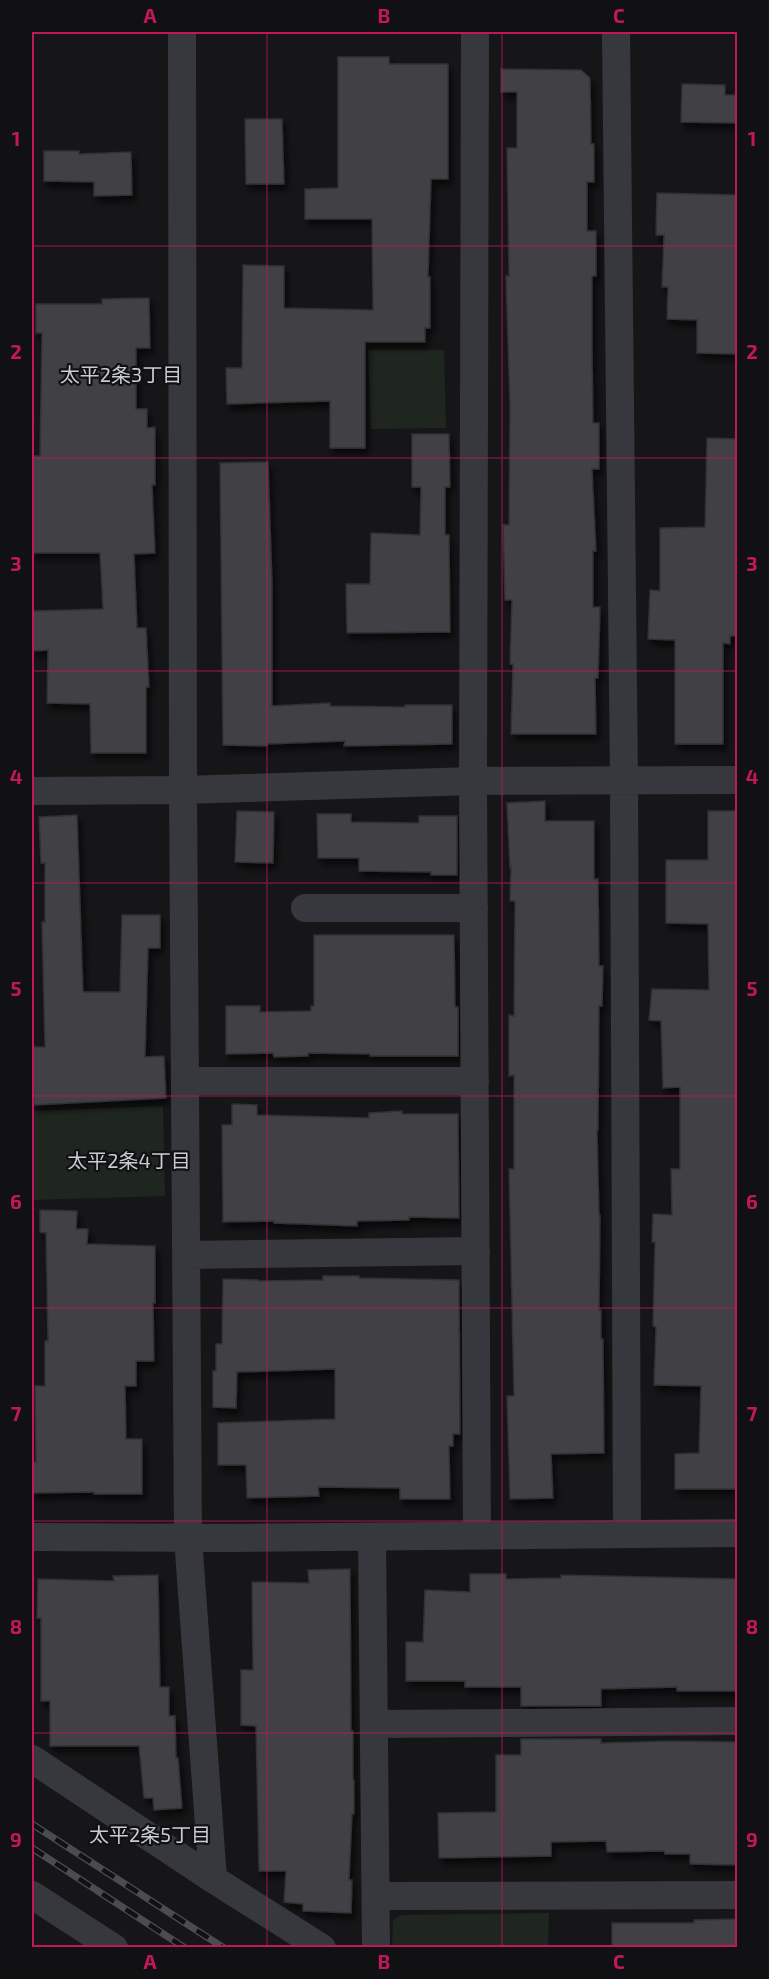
<svg xmlns="http://www.w3.org/2000/svg" width="769" height="1979" viewBox="0 0 769 1979" font-family="'Exo 2','Noto Sans JP',sans-serif">
<defs>
<filter id="shadow"><feDropShadow dx="3.5" dy="6" stdDeviation="3" flood-color="#0009"/></filter>
</defs>
<rect width="100%" height="100%" fill="#161618"/>
<!-- green -->
<path fill="#1e261f" d="M 368,350 L 444,350 L 446,428 L 371,429 Z
M 163,1106 L 165,1196 L 32,1200 L 32,1111 Z
M 549,1913 L 548,1947 L 392,1947 L 393,1920 L 402,1915 Z"/>
<!-- building -->
<path fill="#404145" stroke="#303034" stroke-width="1.5" filter="url(#shadow)" d="M 338,57 L 389,57 L 389,64 L 448,64 L 448,179 L 431,179 L 428,277 L 430,277 L 430,328 L 425,328 L 425,342 L 365,342 L 365,448 L 330,448 L 330,401 L 227,404 L 226,368 L 242,368 L 243,265 L 284,266 L 284,308 L 373,310 L 372,219 L 305,219 L 305,189 L 338,188 Z
M 501,69 L 581,70 L 590,78 L 591,144 L 594,144 L 594,182 L 587,182 L 587,231 L 596,231 L 596,276 L 592,276 L 592,346 L 593,423 L 599,423 L 599,469 L 592,469 L 596,551 L 593,551 L 593,607 L 600,607 L 598,678 L 595,678 L 596,734 L 511,734 L 513,664 L 510,664 L 512,600 L 505,600 L 503,525 L 509,525 L 510,407 L 506,276 L 509,276 L 507,148 L 517,148 L 517,92 L 501,92 Z
M 682,84 L 725,85 L 725,95 L 738,95 L 738,123 L 681,122 Z
M 245,119 L 282,119 L 284,184 L 246,184 Z
M 44,151 L 79,151 L 79,154 L 131,152 L 132,195 L 94,196 L 94,182 L 44,181 Z
M 657,193 L 738,195 L 738,354 L 697,353 L 697,320 L 667,319 L 668,287 L 662,287 L 664,235 L 656,235 Z
M 149,298 L 150,348 L 136,348 L 136,409 L 147,409 L 147,428 L 155,427 L 155,485 L 152,485 L 155,553 L 134,554 L 137,628 L 146,628 L 149,687 L 146,687 L 146,753 L 91,753 L 90,704 L 47,703 L 48,650 L 33,651 L 32,611 L 103,609 L 100,553 L 32,553 L 32,456 L 40,456 L 42,333 L 36,333 L 36,304 L 102,304 L 102,299 Z
M 412,434 L 449,434 L 450,487 L 445,487 L 445,535 L 449,535 L 450,632 L 347,633 L 346,584 L 370,584 L 371,533 L 420,535 L 421,487 L 412,487 Z
M 707,438 L 738,439 L 738,636 L 730,636 L 730,644 L 723,643 L 723,744 L 675,744 L 675,640 L 648,639 L 650,590 L 660,591 L 660,528 L 705,527 Z
M 268,462 L 272,583 L 272,706 L 330,703 L 330,706 L 405,707 L 405,705 L 452,705 L 452,744 L 344,746 L 345,741 L 267,744 L 267,746 L 223,745 L 220,463 Z
M 545,801 L 545,821 L 594,821 L 594,879 L 598,879 L 599,966 L 603,966 L 602,1006 L 599,1006 L 598,1130 L 597,1130 L 599,1215 L 600,1215 L 599,1310 L 601,1310 L 601,1339 L 603,1339 L 604,1453 L 551,1454 L 553,1498 L 510,1499 L 507,1396 L 514,1396 L 509,1169 L 514,1169 L 514,1075 L 509,1076 L 509,1015 L 514,1016 L 515,901 L 510,901 L 511,867 L 510,868 L 507,803 Z
M 237,811 L 274,812 L 273,863 L 235,862 Z
M 708,811 L 738,811 L 738,1489 L 675,1489 L 675,1454 L 699,1453 L 701,1386 L 654,1385 L 656,1327 L 653,1326 L 655,1242 L 652,1242 L 653,1214 L 672,1215 L 671,1169 L 680,1169 L 680,1087 L 663,1088 L 661,1021 L 649,1020 L 652,989 L 709,990 L 708,924 L 666,923 L 666,860 L 708,860 Z
M 317,814 L 351,814 L 351,822 L 419,823 L 419,816 L 457,816 L 457,875 L 431,875 L 431,872 L 359,871 L 359,858 L 318,858 Z
M 77,815 L 83,992 L 120,992 L 122,915 L 160,915 L 160,948 L 148,948 L 145,1057 L 164,1056 L 166,1098 L 34,1105 L 32,1047 L 45,1047 L 42,922 L 45,922 L 45,863 L 41,863 L 39,817 Z
M 314,935 L 454,935 L 455,1007 L 458,1007 L 458,1056 L 370,1056 L 370,1054 L 308,1053 L 308,1056 L 274,1057 L 273,1053 L 226,1054 L 226,1006 L 260,1006 L 260,1012 L 311,1011 L 311,1006 L 314,1006 Z
M 232,1104 L 257,1105 L 257,1115 L 369,1118 L 369,1113 L 402,1111 L 402,1114 L 458,1114 L 459,1218 L 409,1217 L 409,1220 L 357,1221 L 357,1226 L 274,1223 L 274,1221 L 223,1222 L 222,1125 L 232,1125 Z
M 40,1210 L 77,1211 L 76,1229 L 88,1229 L 87,1244 L 155,1246 L 155,1303 L 153,1303 L 154,1361 L 136,1361 L 136,1386 L 125,1386 L 126,1439 L 142,1439 L 142,1494 L 94,1494 L 94,1492 L 32,1493 L 32,1462 L 36,1462 L 35,1386 L 45,1386 L 45,1341 L 48,1341 L 46,1233 L 40,1232 Z
M 323,1276 L 359,1276 L 359,1278 L 459,1280 L 460,1434 L 453,1434 L 453,1446 L 449,1446 L 450,1499 L 400,1499 L 400,1488 L 318,1487 L 319,1496 L 247,1498 L 246,1465 L 218,1465 L 218,1423 L 335,1419 L 335,1369 L 237,1372 L 236,1408 L 213,1407 L 213,1371 L 216,1371 L 216,1344 L 222,1344 L 223,1279 L 258,1280 L 258,1281 L 323,1280 Z
M 350,1569 L 351,1731 L 353,1731 L 353,1780 L 354,1780 L 354,1814 L 352,1814 L 349,1880 L 352,1880 L 351,1913 L 303,1911 L 303,1904 L 284,1902 L 286,1871 L 259,1871 L 256,1726 L 241,1725 L 241,1670 L 253,1670 L 252,1582 L 309,1583 L 308,1570 Z
M 470,1574 L 506,1574 L 506,1579 L 561,1578 L 561,1575 L 738,1579 L 738,1691 L 677,1691 L 677,1687 L 601,1689 L 601,1706 L 521,1706 L 521,1687 L 465,1687 L 465,1681 L 406,1681 L 406,1642 L 423,1642 L 425,1590 L 470,1592 Z
M 158,1575 L 160,1687 L 169,1687 L 169,1716 L 175,1716 L 176,1758 L 178,1758 L 182,1808 L 154,1810 L 153,1798 L 144,1798 L 139,1746 L 50,1746 L 50,1701 L 41,1701 L 41,1618 L 37,1618 L 38,1579 L 114,1581 L 113,1576 Z
M 521,1739 L 601,1739 L 601,1743 L 672,1741 L 738,1742 L 738,1865 L 690,1864 L 690,1854 L 665,1854 L 664,1851 L 607,1852 L 606,1841 L 551,1842 L 551,1856 L 439,1858 L 438,1813 L 496,1812 L 496,1755 L 521,1755 Z
M 738,1919 L 738,1947 L 612,1947 L 612,1923 L 694,1923 L 694,1920 Z"/>
<g fill="none" stroke-linecap="round" stroke-linejoin="round">
<!-- minor -->
<path stroke="#37383d" stroke-width="28" d="M 182,32 L 183,790 L 188,1538 L 213,1879
M 475,32 L 473,781 L 477,1536
M 616,32 L 624,780 L 627,1534
M 32,791 L 183,790 L 473,781 L 738,780
M 305,908 L 474,908
M 185,1081 L 475,1081
M 186,1255 L 476,1251
M 32,1537 L 229,1538 L 738,1533
M 372,1537 L 376,1948
M 374,1724 L 738,1721
M 32,1759 L 213,1879 L 322,1948
M 32,1895 L 114,1948
M 376,1896 L 738,1895"/>
<defs>
<path id="rail" d="M 32,1824 L 224,1948
M 32,1848 L 185,1948"/>
</defs>
<!-- rail casing -->
<use href="#rail" stroke="#4a4c52" stroke-width="7"/>
<!-- rail -->
<use href="#rail" stroke="#111113" stroke-width="4.5" stroke-dasharray="14" stroke-linecap="butt"/>
</g>
<!-- grid -->
<path fill="none" stroke="#c2185b" stroke-width="1.5" stroke-opacity="0.55" d="M 267,32 L 267,1948M 502,32 L 502,1948M 32,246 L 738,246M 32,458 L 738,458M 32,671 L 738,671M 32,883 L 738,883M 32,1096 L 738,1096M 32,1308 L 738,1308M 32,1521 L 738,1521M 32,1733 L 738,1733"/>
<g text-anchor="middle" stroke-width="4.5" stroke-linejoin="round" paint-order="stroke">
<!-- neighbourhood labels -->
<g font-size="20" fill="#c9ccd4" stroke="#111113">
<text x="121" y="382">太平2条3丁目</text>
<text x="129" y="1168">太平2条4丁目</text>
<text x="150" y="1842">太平2条5丁目</text>
</g>
</g>
<!-- border -->
<rect width="769" height="1979" fill="none" stroke="#111113" stroke-width="66"/>
<rect x="33" y="33" width="703" height="1913" fill="none" stroke="#c2185b" stroke-width="2"/>
<g font-size="20" text-anchor="middle" font-weight="bold" fill="#c2185b">
<text x="150" y="23">A</text>
<text x="384" y="23">B</text>
<text x="619" y="23">C</text>
<text x="16" y="146">1</text>
<text x="752" y="146">1</text>
<text x="16" y="359">2</text>
<text x="752" y="359">2</text>
<text x="16" y="571">3</text>
<text x="752" y="571">3</text>
<text x="16" y="784">4</text>
<text x="752" y="784">4</text>
<text x="16" y="996">5</text>
<text x="752" y="996">5</text>
<text x="16" y="1209">6</text>
<text x="752" y="1209">6</text>
<text x="16" y="1421">7</text>
<text x="752" y="1421">7</text>
<text x="16" y="1634">8</text>
<text x="752" y="1634">8</text>
<text x="16" y="1847">9</text>
<text x="752" y="1847">9</text>
<text x="150" y="1969">A</text>
<text x="384" y="1969">B</text>
<text x="619" y="1969">C</text>
</g>
</svg>
